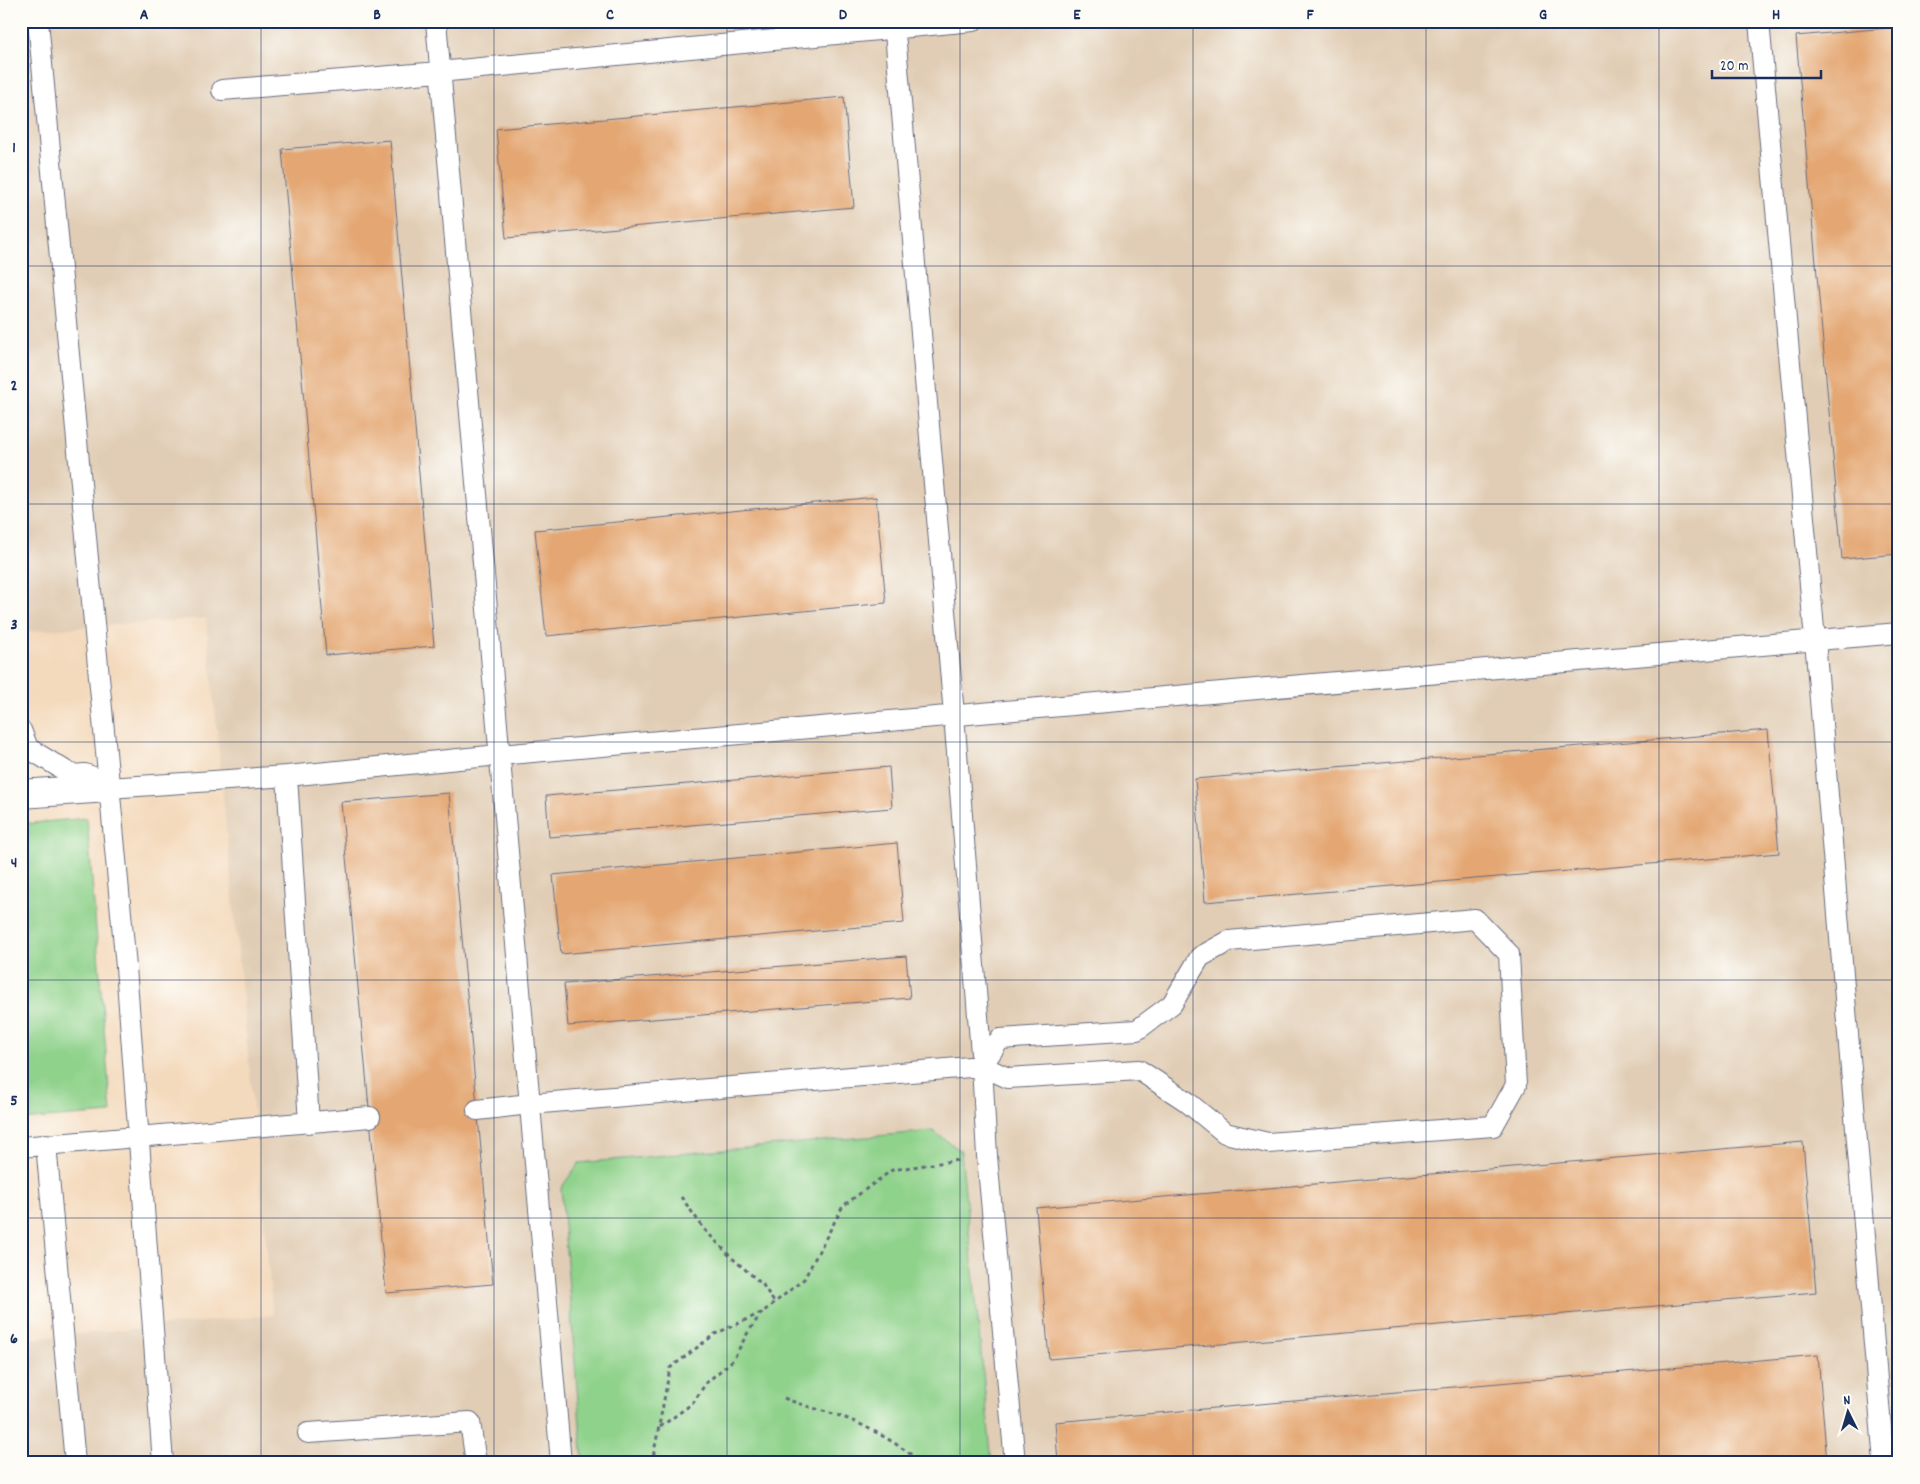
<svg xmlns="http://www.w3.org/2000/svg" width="1920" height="1484" viewBox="0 0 1920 1484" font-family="Dekko,sans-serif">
<rect width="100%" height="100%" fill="#fdfcf7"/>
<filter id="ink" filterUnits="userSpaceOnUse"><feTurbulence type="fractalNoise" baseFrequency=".02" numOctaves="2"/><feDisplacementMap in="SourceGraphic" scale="10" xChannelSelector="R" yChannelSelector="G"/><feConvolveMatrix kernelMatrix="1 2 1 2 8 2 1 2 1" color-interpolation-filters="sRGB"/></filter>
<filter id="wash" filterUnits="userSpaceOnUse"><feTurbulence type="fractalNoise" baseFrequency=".0096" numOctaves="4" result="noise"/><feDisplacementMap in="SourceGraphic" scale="20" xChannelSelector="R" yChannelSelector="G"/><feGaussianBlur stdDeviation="1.12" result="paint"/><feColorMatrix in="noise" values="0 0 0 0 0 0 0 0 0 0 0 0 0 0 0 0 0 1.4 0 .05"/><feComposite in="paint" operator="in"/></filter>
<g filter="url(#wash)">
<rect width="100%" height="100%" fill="#f4dabd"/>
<!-- built -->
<path fill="#e1cdb5" d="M 21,21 L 1899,21 L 1899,1463 L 27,1463 L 21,1404 L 21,1340 L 273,1315 L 206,618 L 21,632 Z"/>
<!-- green -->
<path fill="#8fd28b" stroke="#558074" d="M 87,818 L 111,1113 L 21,1120 L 21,824 Z
M 933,1131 L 961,1151 L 992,1463 L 583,1463 L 561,1188 L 579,1163 Z"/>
<g id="blocks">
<!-- building -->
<path fill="#e4a773" d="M 1899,27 L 1899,554 L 1842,559 L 1796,36 Z
M 844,97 L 854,207 L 506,238 L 496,129 Z
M 390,140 L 434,646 L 326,655 L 282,149 Z
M 876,497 L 886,603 L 546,636 L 535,530 Z
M 1768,730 L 1779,853 L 1205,902 L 1195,779 Z
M 889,767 L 892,808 L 549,837 L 546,796 Z
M 449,793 L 493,1284 L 386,1293 L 341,802 Z
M 897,843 L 904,923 L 561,954 L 553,875 Z
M 906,956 L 910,998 L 568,1026 L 564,984 Z
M 1803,1142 L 1816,1292 L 1049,1359 L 1036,1208 Z
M 1818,1355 L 1827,1463 L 1058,1463 L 1055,1422 Z"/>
</g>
</g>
<g filter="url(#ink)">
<use href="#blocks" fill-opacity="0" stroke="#676b7f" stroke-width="1"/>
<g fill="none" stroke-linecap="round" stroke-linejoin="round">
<defs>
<path id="service" d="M 38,21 L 126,967 L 163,1463
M 436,21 L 561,1463
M 894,21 L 954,715 L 982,1066 L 987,1156 L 1015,1463
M 1759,21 L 1815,640 L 1884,1463
M 222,90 L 439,72 L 973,21
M 21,730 L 28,748 L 72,775 L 85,774 L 99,779 L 108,788 L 287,776 L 499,755 L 1899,633
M 287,776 L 309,1123
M 477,1110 L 530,1104 L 982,1066 L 1008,1078 L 1139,1070 L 1186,1101 L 1225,1133 L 1268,1143 L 1493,1126 L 1516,1085 L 1509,954 L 1475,919 L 1229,941 L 1200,957 L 1172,1004 L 1137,1030 L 1000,1039 L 982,1066
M 46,1144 L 75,1463
M 21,1147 L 370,1117
M 308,1433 L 470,1422 L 476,1463"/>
<path id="minor" d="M 21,794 L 108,788"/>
</defs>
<!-- service casing -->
<use href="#service" stroke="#676b7f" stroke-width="22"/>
<!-- minor casing -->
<use href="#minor" stroke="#676b7f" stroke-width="30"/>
<!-- path -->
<path stroke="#676b7f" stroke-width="3" stroke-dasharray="4 4" stroke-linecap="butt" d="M 681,1197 L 705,1230 L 731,1257 L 763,1285 L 774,1302
M 784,1398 C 803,1406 821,1410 840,1416 C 868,1426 899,1444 922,1463
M 660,1427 L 693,1403 L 706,1383 L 733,1360 L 747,1334 L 762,1312
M 652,1463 L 670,1368 L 715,1334 L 763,1312 L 804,1279 L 843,1206 L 892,1170 L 959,1160"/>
<!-- service -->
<use href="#service" stroke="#fff" stroke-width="20"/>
<!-- minor -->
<use href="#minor" stroke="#fff" stroke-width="28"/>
</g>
</g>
<!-- grid -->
<path fill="none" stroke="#1b2f5e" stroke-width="1" stroke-opacity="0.55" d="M 261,21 L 261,1463M 494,21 L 494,1463M 727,21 L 727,1463M 960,21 L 960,1463M 1193,21 L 1193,1463M 1426,21 L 1426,1463M 1659,21 L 1659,1463M 21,266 L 1899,266M 21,504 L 1899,504M 21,742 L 1899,742M 21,980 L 1899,980M 21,1218 L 1899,1218"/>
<!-- margin -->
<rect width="1920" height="1484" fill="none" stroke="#fdfcf7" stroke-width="55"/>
<!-- north arrow -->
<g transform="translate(1848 1412) rotate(355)" stroke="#fdfcf7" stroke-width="4" paint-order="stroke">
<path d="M0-4L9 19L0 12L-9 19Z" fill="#1b2f5e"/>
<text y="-8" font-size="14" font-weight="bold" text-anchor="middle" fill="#1b2f5e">N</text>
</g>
<!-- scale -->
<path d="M1712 70v8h109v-8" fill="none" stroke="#1b2f5e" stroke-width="2.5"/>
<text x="1720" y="70" font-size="15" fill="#1b2f5e" stroke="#fdfcf7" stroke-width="4" paint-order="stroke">20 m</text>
<rect x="28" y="28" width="1864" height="1428" fill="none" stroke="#1b2f5e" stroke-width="2"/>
<g font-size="16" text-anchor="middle" font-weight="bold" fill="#1b2f5e">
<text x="144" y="19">A</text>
<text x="377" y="19">B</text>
<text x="610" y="19">C</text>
<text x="843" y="19">D</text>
<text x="1077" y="19">E</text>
<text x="1310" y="19">F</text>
<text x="1543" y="19">G</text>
<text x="1776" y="19">H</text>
<text x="14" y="152">1</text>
<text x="14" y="390">2</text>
<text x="14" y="629">3</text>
<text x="14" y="867">4</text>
<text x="14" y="1105">5</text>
<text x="14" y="1343">6</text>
</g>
</svg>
